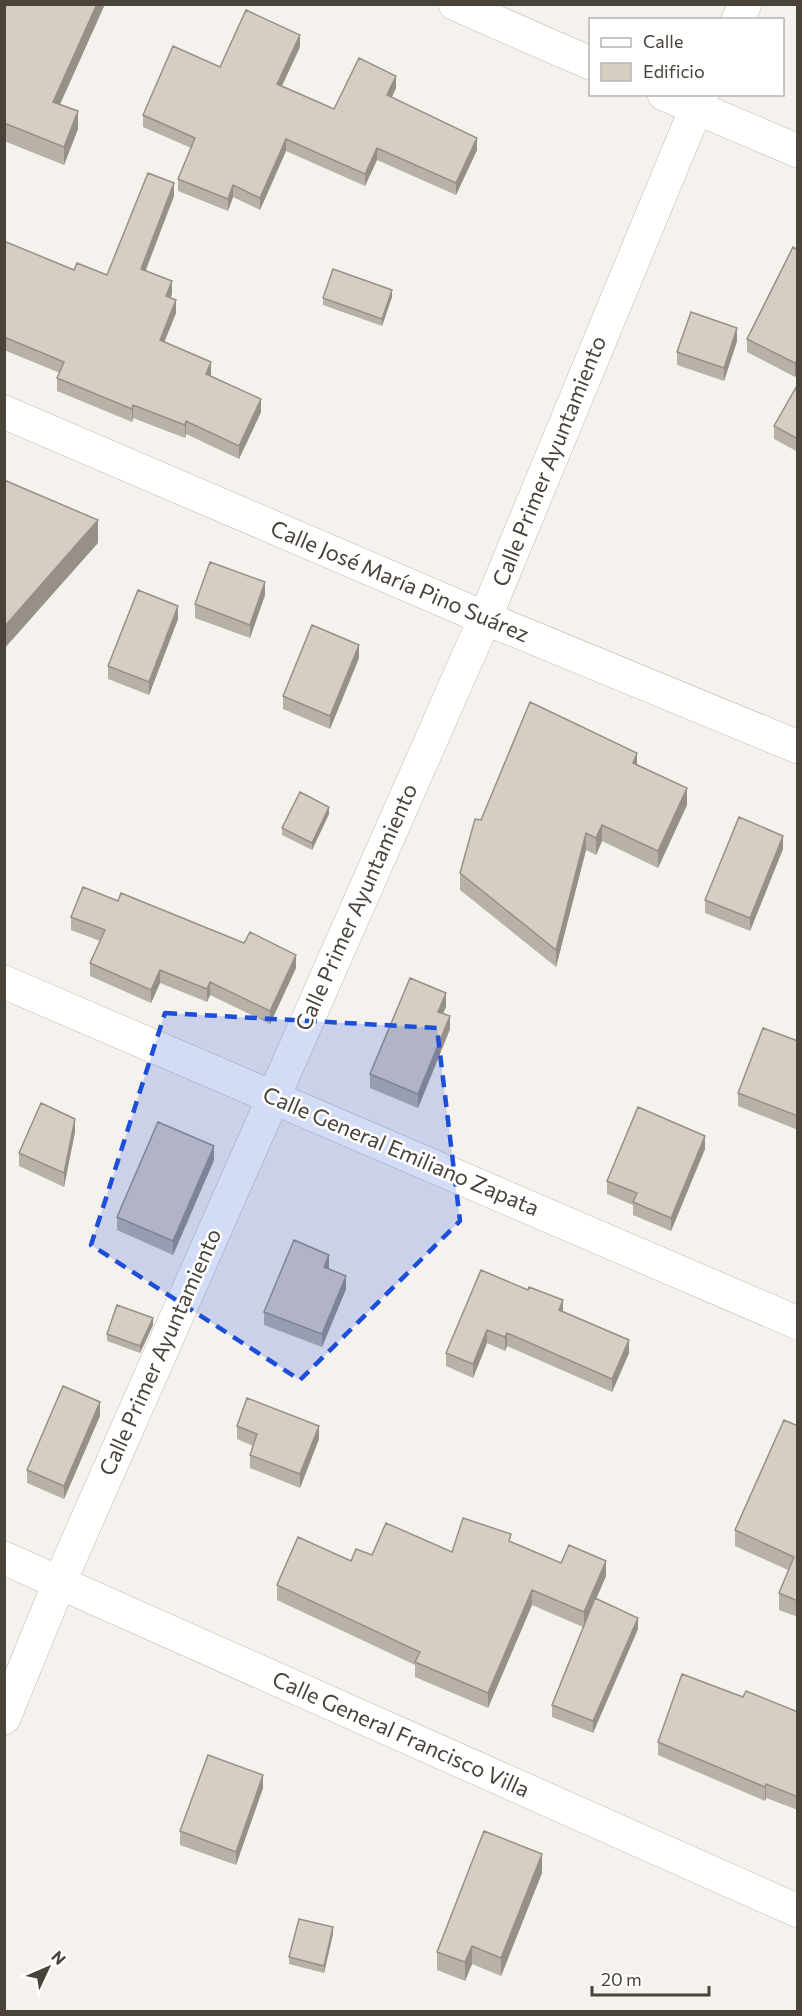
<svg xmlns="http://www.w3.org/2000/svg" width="802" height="2016" viewBox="0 0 802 2016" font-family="Commissioner,sans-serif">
<rect width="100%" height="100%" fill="#f5f2ed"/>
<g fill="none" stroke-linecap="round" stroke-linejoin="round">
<defs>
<path id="minor" d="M 738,20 L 745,4
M 4,412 L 485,618 L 798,747
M 4,982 L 798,1323
M 4,1558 L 798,1911
M 4,1718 L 60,1581 L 485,618 L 702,94"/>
<path id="tertiary" d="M 455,4 L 590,63
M 664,94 L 798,151"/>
</defs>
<!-- minor casing -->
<use href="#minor" stroke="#c0bab0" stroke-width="34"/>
<!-- tertiary casing -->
<use href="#tertiary" stroke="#c0bab0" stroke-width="34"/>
<!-- minor -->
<use href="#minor" stroke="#fff" stroke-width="33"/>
<!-- tertiary -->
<use href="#tertiary" stroke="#fff" stroke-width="33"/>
</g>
<!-- wall -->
<path fill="#b8b1a8" d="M 4,4 L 105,4 L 60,104 L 78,129 L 64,165 L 4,141 Z
M 300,47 L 282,86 L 334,109 L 396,88 L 392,97 L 477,150 L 456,195 L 377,160 L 365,186 L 286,151 L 260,210 L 233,197 L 228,211 L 178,191 L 178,179 L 191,148 L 143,127 L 143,115 L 220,67 Z
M 174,196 L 146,270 L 172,294 L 170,298 L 176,313 L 164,342 L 261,412 L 239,459 L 186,434 L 185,438 L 133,418 L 132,422 L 57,391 L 57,378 L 60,373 L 4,350 L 4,241 L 74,270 L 107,275 Z
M 798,250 L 798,372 L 795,377 L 747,352 L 747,339 Z
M 392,297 L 382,326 L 323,305 L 323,298 Z
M 737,341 L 724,381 L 677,365 L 677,352 Z
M 798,384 L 798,452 L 774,439 L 774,426 Z
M 265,595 L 250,638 L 195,618 L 195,604 Z
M 178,619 L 149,695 L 108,679 L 108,666 Z
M 359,658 L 330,729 L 283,709 L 283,696 Z
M 637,765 L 687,805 L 658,868 L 602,841 L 596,855 L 586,850 L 556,967 L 460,890 L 460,873 L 481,820 Z
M 329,814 L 312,850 L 282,835 L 282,828 Z
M 783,849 L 750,931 L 705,913 L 705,900 Z
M 118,901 L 296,968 L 270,1024 L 210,995 L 207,1002 L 160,983 L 151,1003 L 90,976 L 90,963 L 100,941 L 71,930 L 71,917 Z
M 446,1007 L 443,1013 L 450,1029 L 418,1108 L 370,1088 L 370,1074 Z
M 798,1041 L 798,1130 L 738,1106 L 738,1093 Z
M 75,1132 L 64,1187 L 19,1166 L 19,1153 Z
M 705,1149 L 671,1231 L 633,1215 L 633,1205 L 607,1194 L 607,1181 Z
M 214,1160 L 173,1255 L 117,1230 L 117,1217 Z
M 328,1269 L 346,1289 L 322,1347 L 264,1325 L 264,1312 Z
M 481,1270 L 563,1311 L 629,1353 L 612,1392 L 507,1346 L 505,1351 L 487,1343 L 473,1378 L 446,1366 L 446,1353 Z
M 153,1325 L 140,1353 L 107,1341 L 107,1334 Z
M 100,1416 L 64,1499 L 27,1483 L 27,1470 Z
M 237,1426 L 319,1439 L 300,1488 L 250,1468 L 250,1455 L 253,1446 L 237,1439 Z
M 798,1426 L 798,1617 L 779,1610 L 779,1593 L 788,1570 L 735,1546 L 735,1530 Z
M 511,1542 L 561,1563 L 606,1576 L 596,1599 L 638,1629 L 593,1733 L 552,1717 L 552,1705 L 583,1627 L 532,1605 L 488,1708 L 415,1677 L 415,1665 L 277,1600 L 277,1585 L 351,1561 L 372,1555 L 452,1552 Z
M 743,1697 L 798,1712 L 798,1810 L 766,1798 L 765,1801 L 658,1755 L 658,1742 Z
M 263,1788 L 236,1865 L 180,1845 L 180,1831 Z
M 542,1873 L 501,1976 L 472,1964 L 465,1981 L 437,1970 L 437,1952 Z
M 333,1934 L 324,1973 L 289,1964 L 289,1957 Z"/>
<!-- shaded-wall -->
<path fill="#969088" d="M 97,4 L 105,4 L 53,120 L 53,102 Z
M 300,35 L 300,47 L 277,96 L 277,84 Z
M 396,76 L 396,88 L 387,107 L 387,95 Z
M 78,111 L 78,129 L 64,165 L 64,147 Z
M 477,138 L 477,150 L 456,195 L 456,183 Z
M 286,139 L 286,151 L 260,210 L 260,198 Z
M 377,148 L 377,160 L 365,186 L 365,174 Z
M 174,183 L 174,196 L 141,282 L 141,269 Z
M 233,185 L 233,197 L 228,211 L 228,199 Z
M 172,281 L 172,294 L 166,309 L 166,296 Z
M 392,290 L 392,297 L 382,326 L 382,319 Z
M 176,300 L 176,313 L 160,353 L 160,340 Z
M 737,328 L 737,341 L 724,381 L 724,368 Z
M 798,359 L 798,372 L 795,377 L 795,363 Z
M 211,362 L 211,375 L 206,386 L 206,374 Z
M 261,399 L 261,412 L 239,459 L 239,446 Z
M 133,405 L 133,418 L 132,422 L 132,409 Z
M 186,421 L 186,434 L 185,438 L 185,425 Z
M 98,520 L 98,543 L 4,649 L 4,627 Z
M 265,582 L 265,595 L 250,638 L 250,625 Z
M 178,606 L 178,619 L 149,695 L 149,682 Z
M 359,645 L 359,658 L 330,729 L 330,716 Z
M 637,753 L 637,770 L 633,763 Z
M 687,788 L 687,805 L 658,868 L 658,851 Z
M 329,807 L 329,814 L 312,850 L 312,843 Z
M 602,825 L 602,841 L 596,855 L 596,838 Z
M 586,833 L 586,850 L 556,967 L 556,950 Z
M 783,836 L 783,849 L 750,931 L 750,918 Z
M 296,955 L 296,968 L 270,1024 L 270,1011 Z
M 160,970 L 160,983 L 151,1003 L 151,990 Z
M 210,982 L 210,995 L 207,1002 L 207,989 Z
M 446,993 L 446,1007 L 438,1025 L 438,1012 Z
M 450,1016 L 450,1029 L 418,1108 L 418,1094 Z
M 75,1119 L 75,1132 L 64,1187 L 64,1173 Z
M 705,1136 L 705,1149 L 671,1231 L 671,1218 Z
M 214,1146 L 214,1160 L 173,1255 L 173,1241 Z
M 329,1255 L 329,1268 L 324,1280 L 324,1267 Z
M 346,1276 L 346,1289 L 322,1347 L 322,1334 Z
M 563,1300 L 563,1314 L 559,1310 Z
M 153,1318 L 153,1325 L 140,1353 L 140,1346 Z
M 487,1330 L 487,1343 L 473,1378 L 473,1364 Z
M 507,1333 L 507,1346 L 505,1351 L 505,1337 Z
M 629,1340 L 629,1353 L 612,1392 L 612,1379 Z
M 100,1402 L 100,1416 L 64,1499 L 64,1486 Z
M 319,1426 L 319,1439 L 300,1488 L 300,1474 Z
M 606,1561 L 606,1576 L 584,1627 L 584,1612 Z
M 532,1590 L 532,1605 L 488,1708 L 488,1693 Z
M 638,1618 L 638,1629 L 593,1733 L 593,1721 Z
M 263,1775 L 263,1788 L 236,1865 L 236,1852 Z
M 766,1784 L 766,1798 L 765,1801 L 765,1787 Z
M 542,1854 L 542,1873 L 501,1976 L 501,1958 Z
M 333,1927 L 333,1934 L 324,1973 L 324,1966 Z
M 472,1946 L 472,1964 L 465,1981 L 465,1962 Z"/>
<!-- building -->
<path fill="#d6cec3" stroke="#969088" stroke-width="1.5" d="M 4,4 L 97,4 L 53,102 L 78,111 L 64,147 L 4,123 Z
M 246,10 L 300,35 L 277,84 L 334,109 L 359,58 L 396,76 L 387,95 L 477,138 L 456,183 L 377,148 L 365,174 L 286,139 L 260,198 L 233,185 L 228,199 L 178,179 L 195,138 L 143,115 L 173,46 L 220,67 Z
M 148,173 L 174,183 L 141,269 L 172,281 L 166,296 L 176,300 L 160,340 L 211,362 L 206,374 L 261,399 L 239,446 L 186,421 L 185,425 L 133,405 L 132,409 L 57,378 L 64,362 L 4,337 L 4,241 L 74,270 L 77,263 L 107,275 Z
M 793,247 L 798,250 L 798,359 L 795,363 L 747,339 Z
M 333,269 L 392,290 L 382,319 L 323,298 Z
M 691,312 L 737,328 L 724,368 L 677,352 Z
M 798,384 L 798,439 L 774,426 Z
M 4,480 L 98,520 L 4,627 Z
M 210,562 L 265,582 L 250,625 L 195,604 Z
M 138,590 L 178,606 L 149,682 L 108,666 Z
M 312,625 L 359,645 L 330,716 L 283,696 Z
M 530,702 L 637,753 L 633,763 L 687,788 L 658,851 L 602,825 L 596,838 L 586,833 L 556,950 L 460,873 L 475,819 L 481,820 Z
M 300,792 L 329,807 L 312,843 L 282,828 Z
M 739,817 L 783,836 L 750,918 L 705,900 Z
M 83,887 L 118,901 L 121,893 L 244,943 L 250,932 L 296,955 L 270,1011 L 210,982 L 207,989 L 160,970 L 151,990 L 90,963 L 105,930 L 71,917 Z
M 410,978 L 446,993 L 438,1012 L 450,1016 L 418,1094 L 370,1074 Z
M 763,1028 L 798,1041 L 798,1116 L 738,1093 Z
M 41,1103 L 75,1119 L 64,1173 L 19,1153 Z
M 638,1107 L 705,1136 L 671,1218 L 633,1202 L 637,1193 L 607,1181 Z
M 158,1122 L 214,1146 L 173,1241 L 117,1217 Z
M 294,1240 L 329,1255 L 324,1267 L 346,1276 L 322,1334 L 264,1312 Z
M 481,1270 L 528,1290 L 529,1287 L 563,1300 L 559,1310 L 629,1340 L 612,1379 L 507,1333 L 505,1337 L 487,1330 L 473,1364 L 446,1353 Z
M 117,1305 L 153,1318 L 140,1346 L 107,1334 Z
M 63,1386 L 100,1402 L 64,1486 L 27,1470 Z
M 247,1398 L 319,1426 L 300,1474 L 250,1455 L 257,1434 L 237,1426 Z
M 784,1420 L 798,1426 L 798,1601 L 779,1593 L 794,1557 L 735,1530 Z
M 463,1518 L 511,1534 L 509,1541 L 561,1563 L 569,1545 L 606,1561 L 584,1612 L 532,1590 L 488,1693 L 415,1662 L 420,1652 L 277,1585 L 298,1537 L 351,1561 L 356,1549 L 372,1555 L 386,1523 L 452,1552 Z
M 595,1598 L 638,1618 L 593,1721 L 552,1705 Z
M 682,1674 L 743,1697 L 746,1691 L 798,1712 L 798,1797 L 766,1784 L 765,1787 L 658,1742 Z
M 208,1755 L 263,1775 L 236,1852 L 180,1831 Z
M 484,1831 L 542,1854 L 501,1958 L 472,1946 L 465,1962 L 437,1952 Z
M 299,1919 L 333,1927 L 324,1966 L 289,1957 Z"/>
<!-- marked area -->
<path fill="#1d4ed8" fill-opacity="0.2" stroke="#1d4ed8" stroke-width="4.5" stroke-dasharray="12 8" stroke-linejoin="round" d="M 165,1013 L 437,1028 L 460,1221 L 300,1380 L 91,1245 Z"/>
<g text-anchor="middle" stroke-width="5" stroke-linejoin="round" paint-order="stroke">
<!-- street labels -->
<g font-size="22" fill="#49433a" stroke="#fff">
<text transform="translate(549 461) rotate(-68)" y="8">Calle Primer Ayuntamiento</text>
<text transform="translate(400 581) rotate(23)" y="8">Calle José María Pino Suárez</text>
<text transform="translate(356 907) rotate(-66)" y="8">Calle Primer Ayuntamiento</text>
<text transform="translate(401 1151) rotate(23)" y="8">Calle General Emiliano Zapata</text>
<text transform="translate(160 1352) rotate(-66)" y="8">Calle Primer Ayuntamiento</text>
<text transform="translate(401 1734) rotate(24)" y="8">Calle General Francisco Villa</text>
</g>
</g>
<!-- border -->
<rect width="802" height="2016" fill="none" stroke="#49433a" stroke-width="12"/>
<!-- legend -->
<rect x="589" y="18" width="195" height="78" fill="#ffffff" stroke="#b6b4b0" stroke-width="1.5"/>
<rect x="601" y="38" width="30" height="9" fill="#ffffff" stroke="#b6b4b0" stroke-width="1.5"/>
<text x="643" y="48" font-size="18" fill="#49433a">Calle</text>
<rect x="601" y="63" width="30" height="18" fill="#d6cec3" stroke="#b6b4b0" stroke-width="1.5"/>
<text x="643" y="78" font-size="18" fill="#49433a">Edificio</text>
<!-- north arrow -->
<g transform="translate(48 1968) rotate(46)" stroke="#ffffff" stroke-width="4.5" paint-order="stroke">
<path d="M0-4.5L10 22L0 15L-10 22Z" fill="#49433a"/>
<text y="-9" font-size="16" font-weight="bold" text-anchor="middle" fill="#49433a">N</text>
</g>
<!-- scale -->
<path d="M592 1986v9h117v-9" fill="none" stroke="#49433a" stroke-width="3"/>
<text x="601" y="1986" font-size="18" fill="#49433a" stroke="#ffffff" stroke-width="4.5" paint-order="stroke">20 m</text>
</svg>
